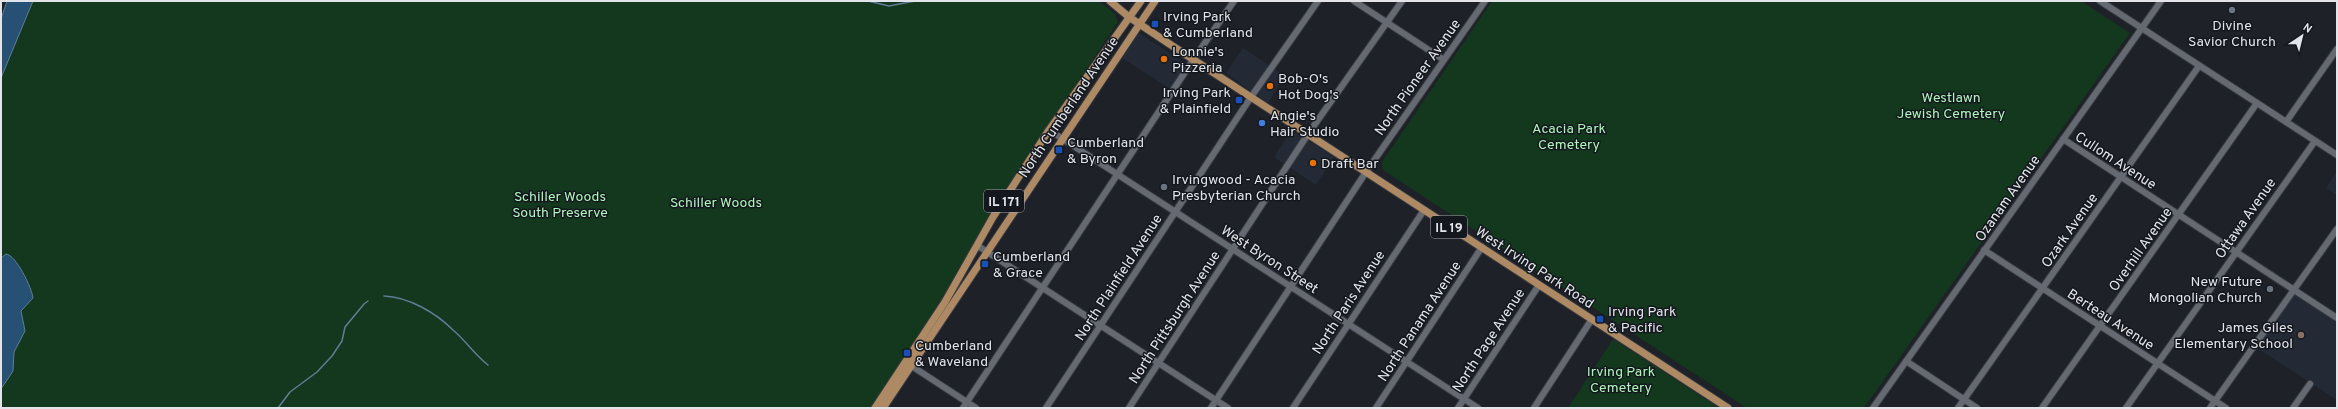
<svg xmlns="http://www.w3.org/2000/svg" width="2338" height="409" viewBox="0 0 2338 409" font-family="Overpass,sans-serif">
<rect width="100%" height="100%" fill="#1e2128"/>
<!-- built -->
<path fill="#232a36" d="M 1139,33 L 1188,65 L 1172,90 L 1122,58 Z
M 1243,48 L 1285,76 L 1268,103 L 1226,73 Z
M 1291,130 L 1334,157 L 1316,185 L 1274,157 Z
M 2337,171 L 2337,195 L 2326,188 Z
M 2294,294 L 2337,322 L 2337,400 L 2257,348 Z"/>
<!-- green -->
<path fill="#13381d" d="M 33,1 L 1099,1 L 1115,14 L 1118,22 L 1018,171 L 957,278 L 872,408 L 1,408 L 1,78 Z
M 1492,1 L 2081,1 L 2130,33 L 1864,408 L 1747,408 L 1383,170 L 1382,162 Z
M 1613,339 L 1719,408 L 1568,408 Z"/>
<!-- water -->
<path fill="#265174" stroke="#5e7d97" d="M 7,1 L 33,1 L 1,78 L 1,19 Z
M 6,254 C 16,255 32,288 33,298 L 21,311 L 25,331 L 14,352 L 13,371 L 1,389 L 1,258 Z"/>
<g fill="none" stroke-linecap="round" stroke-linejoin="round">
<!-- stream -->
<path stroke="#5e7d97" stroke-width="1.5" d="M 868,1 L 889,6 L 915,1
M 384,296 C 409,297 436,313 453,330 C 466,341 475,355 488,365
M 278,408 L 290,392 L 317,372 L 332,356 L 342,341 L 345,327 L 364,304 L 368,301"/>
<defs>
<path id="minor" d="M 1354,1 L 1444,60
M 2100,1 L 2337,155
M 2286,122 L 2337,49
M 1049,130 L 1478,408
M 2063,139 L 2337,318
M 978,246 L 1228,408
M 1984,250 L 2226,408
M 1906,361 L 1977,408
M 907,363 L 976,408
M 963,408 L 1193,60 L 1234,1
M 1046,408 L 1251,97 L 1318,1
M 1129,408 L 1308,134 L 1402,1
M 1211,408 L 1366,172 L 1485,1
M 1293,408 L 1424,210
M 1376,408 L 1482,247
M 1458,408 L 1539,285
M 1534,408 L 1592,319
M 1873,408 L 2161,1
M 1958,408 L 2199,66
M 2042,408 L 2257,103
M 2126,408 L 2315,141
M 2210,408 L 2337,229
M 2293,408 L 2310,384"/>
<path id="major" d="M 1110,1 L 1129,17 L 1171,45 L 1728,408
M 875,408 L 945,302 L 993,217 L 1049,130 L 1141,1
M 883,408 L 1155,1"/>
</defs>
<!-- minor casing -->
<use href="#minor" stroke="#383b41" stroke-width="8"/>
<!-- major casing -->
<use href="#major" stroke="#383b41" stroke-width="9"/>
<!-- minor -->
<use href="#minor" stroke="#656a72" stroke-width="6"/>
<!-- major -->
<use href="#major" stroke="#ae8a64" stroke-width="7"/>
</g>
<!-- markers -->
<g fill="#6b7280" stroke="#14181e" stroke-width="1.5">
<circle cx="2232" cy="10" r="4"/>
<circle cx="1164" cy="187" r="4"/>
<circle cx="2270" cy="289" r="4"/>
</g>
<g fill="#1a4fb4" stroke="#14181e" stroke-width="1.5">
<rect x="1151" y="20" width="8" height="8" rx="2"/>
<rect x="1235" y="96" width="8" height="8" rx="2"/>
<rect x="1055" y="146" width="8" height="8" rx="2"/>
<rect x="981" y="260" width="8" height="8" rx="2"/>
<rect x="1596" y="315" width="8" height="8" rx="2"/>
<rect x="903" y="349" width="8" height="8" rx="2"/>
</g>
<g fill="#e8710a" stroke="#14181e" stroke-width="1.5">
<circle cx="1164" cy="59" r="4"/>
<circle cx="1270" cy="86" r="4"/>
<circle cx="1313" cy="163" r="4"/>
</g>
<circle fill="#3f7fe0" stroke="#14181e" stroke-width="1.5" cx="1262" cy="123" r="4"/>
<circle fill="#8d6e63" stroke="#14181e" stroke-width="1.5" cx="2301" cy="335" r="4"/>
<g text-anchor="middle" stroke-width="3" stroke-linejoin="round" paint-order="stroke">
<!-- shield labels -->
<g fill="#14181e" stroke="#a4a7ac" stroke-width="1">
<rect x="984" y="190" width="40" height="22" rx="3"/>
<rect x="1431" y="216" width="36" height="22" rx="3"/>
</g>
<g font-size="13" font-weight="bold" fill="#e2e4e9">
<text x="1004" y="206">IL 171</text>
<text x="1449" y="232">IL 19</text>
</g>
<!-- poi labels -->
<g font-size="14" fill="#e2e4e9" stroke="#14181e" text-anchor="start">
<text x="1163" y="21">Irving Park<tspan x="1163" dy="16">&amp; Cumberland</tspan></text>
<text x="2232" y="30" text-anchor="middle">Divine<tspan x="2232" dy="16">Savior Church</tspan></text>
<text x="1172" y="56">Lonnie's<tspan x="1172" dy="16">Pizzeria</tspan></text>
<text x="1278" y="83">Bob-O's<tspan x="1278" dy="16">Hot Dog's</tspan></text>
<text x="1231" y="97" text-anchor="end">Irving Park<tspan x="1231" dy="16">&amp; Plainfield</tspan></text>
<text x="1270" y="120">Angie's<tspan x="1270" dy="16">Hair Studio</tspan></text>
<text x="1067" y="147">Cumberland<tspan x="1067" dy="16">&amp; Byron</tspan></text>
<text x="1321" y="168">Draft Bar</text>
<text x="1172" y="184">Irvingwood - Acacia<tspan x="1172" dy="16">Presbyterian Church</tspan></text>
<text x="993" y="261">Cumberland<tspan x="993" dy="16">&amp; Grace</tspan></text>
<text x="2262" y="286" text-anchor="end">New Future<tspan x="2262" dy="16">Mongolian Church</tspan></text>
<text x="1608" y="316">Irving Park<tspan x="1608" dy="16">&amp; Pacific</tspan></text>
<text x="2293" y="332" text-anchor="end">James Giles<tspan x="2293" dy="16">Elementary School</tspan></text>
<text x="915" y="350">Cumberland<tspan x="915" dy="16">&amp; Waveland</tspan></text>
</g>
<!-- street labels -->
<g font-size="14" fill="#e2e4e9" stroke="#14181e">
<text transform="translate(1417 77) rotate(-55)" y="5">North Pioneer Avenue</text>
<text transform="translate(1068 107) rotate(-56)" y="5">North Cumberland Avenue</text>
<text transform="translate(2116 160) rotate(33)" y="5">Cullom Avenue</text>
<text transform="translate(2007 198) rotate(-55)" y="5">Ozanam Avenue</text>
<text transform="translate(2245 218) rotate(-55)" y="5">Ottawa Avenue</text>
<text transform="translate(2069 230) rotate(-55)" y="5">Ozark Avenue</text>
<text transform="translate(2140 249) rotate(-55)" y="5">Overhill Avenue</text>
<text transform="translate(1270 259) rotate(33)" y="5">West Byron Street</text>
<text transform="translate(1535 267) rotate(33)" y="5">West Irving Park Road</text>
<text transform="translate(1118 277) rotate(-57)" y="5">North Plainfield Avenue</text>
<text transform="translate(1348 302) rotate(-57)" y="5">North Paris Avenue</text>
<text transform="translate(1174 317) rotate(-57)" y="5">North Pittsburgh Avenue</text>
<text transform="translate(2111 319) rotate(33)" y="5">Berteau Avenue</text>
<text transform="translate(1419 321) rotate(-57)" y="5">North Panama Avenue</text>
<text transform="translate(1488 340) rotate(-57)" y="5">North Page Avenue</text>
</g>
<!-- park labels -->
<g font-size="14" fill="#aef5bb" stroke="#14181e">
<text x="1951" y="102">Westlawn<tspan x="1951" dy="16">Jewish Cemetery</tspan></text>
<text x="1569" y="133">Acacia Park<tspan x="1569" dy="16">Cemetery</tspan></text>
<text x="560" y="201">Schiller Woods<tspan x="560" dy="16">South Preserve</tspan></text>
<text x="716" y="207">Schiller Woods</text>
<text x="1621" y="376">Irving Park<tspan x="1621" dy="16">Cemetery</tspan></text>
</g>
</g>
<!-- border -->
<rect width="2338" height="409" fill="none" stroke="#e2e4e9" stroke-width="4"/>
<!-- north arrow -->
<g transform="translate(2302 36) rotate(35)" stroke="#14181e" stroke-width="3" paint-order="stroke">
<path d="M0-3L7 15L0 10L-7 15Z" fill="#e2e4e9"/>
<text y="-6" font-size="11" font-weight="bold" text-anchor="middle" fill="#e2e4e9">N</text>
</g>
</svg>
